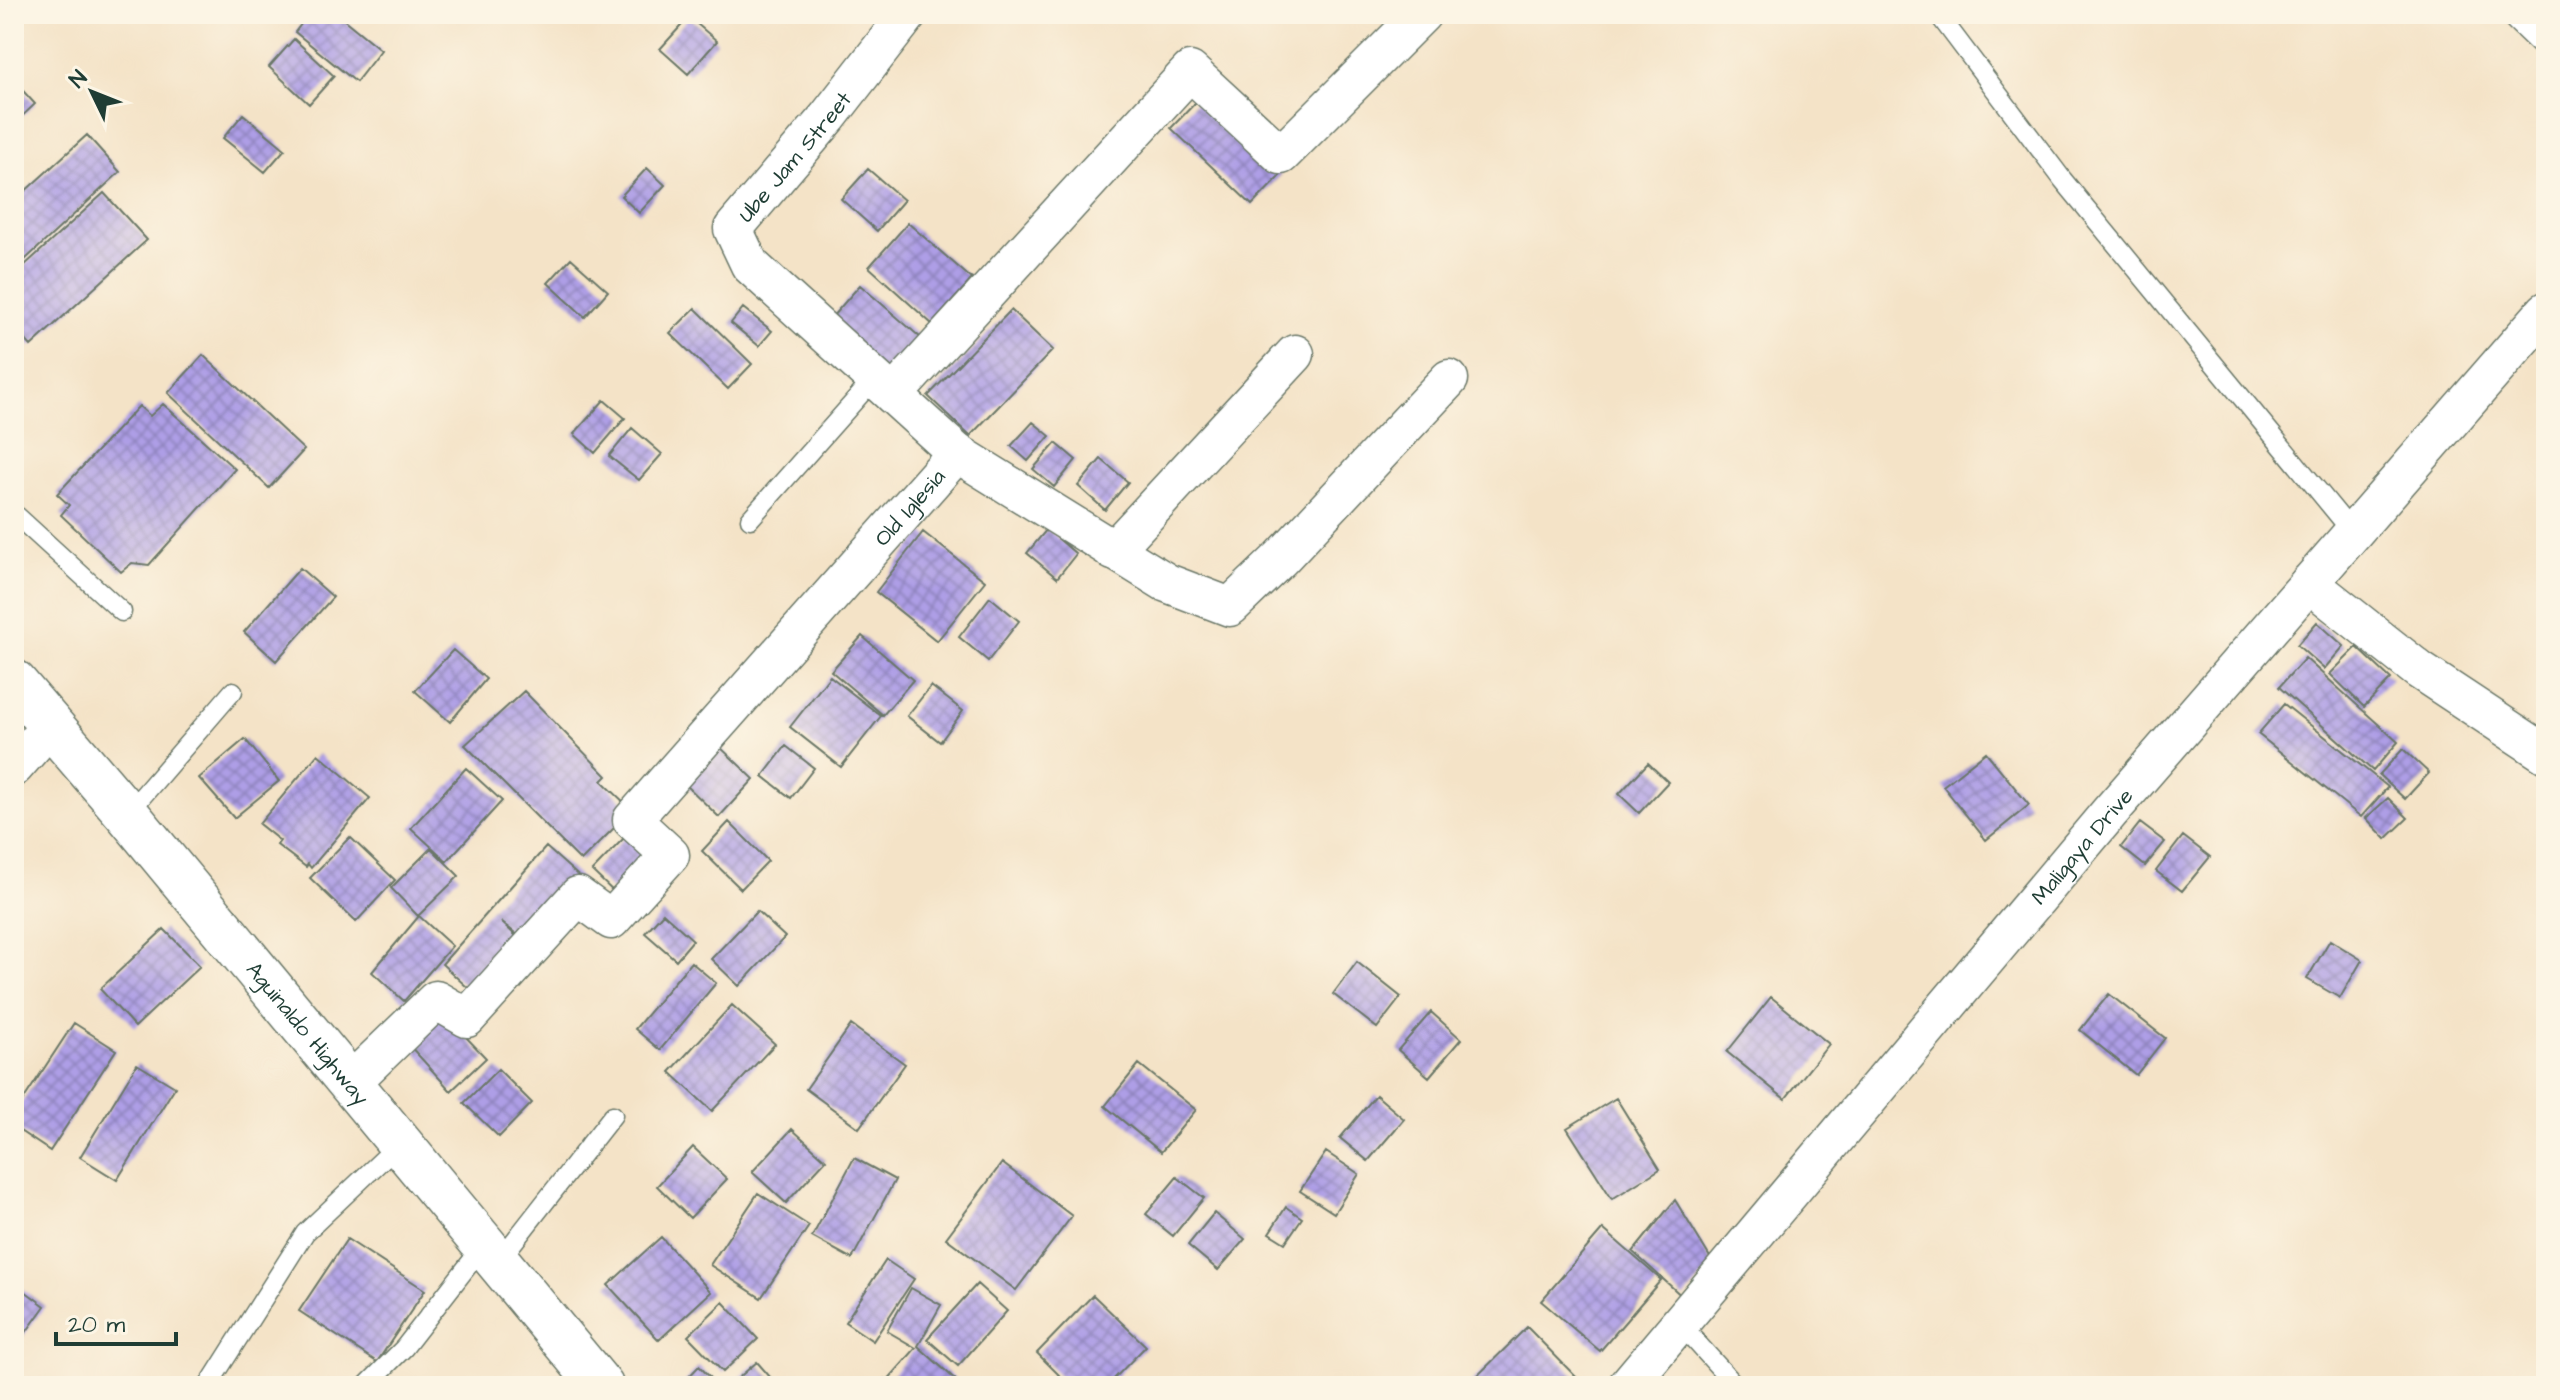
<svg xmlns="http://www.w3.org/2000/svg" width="2560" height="1400" viewBox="0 0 2560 1400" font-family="'Architects Daughter',sans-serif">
<defs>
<pattern id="building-cross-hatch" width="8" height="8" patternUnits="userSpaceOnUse" patternTransform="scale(2)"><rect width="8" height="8" fill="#ae9ee6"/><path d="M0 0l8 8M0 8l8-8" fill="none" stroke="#8d82bb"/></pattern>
</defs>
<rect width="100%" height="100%" fill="#fcf5e5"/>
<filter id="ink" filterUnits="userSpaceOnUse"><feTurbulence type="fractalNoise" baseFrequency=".0125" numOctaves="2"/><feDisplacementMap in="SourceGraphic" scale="16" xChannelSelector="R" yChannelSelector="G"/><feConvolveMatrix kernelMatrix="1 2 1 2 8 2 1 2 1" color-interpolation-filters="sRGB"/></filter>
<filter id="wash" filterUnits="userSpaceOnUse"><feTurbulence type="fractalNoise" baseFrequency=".006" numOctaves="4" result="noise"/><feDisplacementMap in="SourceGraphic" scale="32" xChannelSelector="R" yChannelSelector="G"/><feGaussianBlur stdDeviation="1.8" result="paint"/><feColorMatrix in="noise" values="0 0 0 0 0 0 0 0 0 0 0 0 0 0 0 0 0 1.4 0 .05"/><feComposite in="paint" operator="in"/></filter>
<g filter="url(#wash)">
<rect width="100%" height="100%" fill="#f4e3c7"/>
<g id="blocks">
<!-- building -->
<path fill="url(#building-cross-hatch)" d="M 309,14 L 337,14 L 381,50 L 356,82 L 295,32 Z
M 689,17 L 717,41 L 688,74 L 660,49 Z
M 294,39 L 334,76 L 309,104 L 269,67 Z
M 14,81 L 35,104 L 14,124 Z
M 1201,97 L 1281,175 L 1252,205 L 1171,128 Z
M 243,114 L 285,149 L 265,172 L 223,138 Z
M 87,135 L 120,172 L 14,270 L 14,183 L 23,193 Z
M 647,168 L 665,185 L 639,213 L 621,196 Z
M 868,169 L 904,200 L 877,231 L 841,199 Z
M 104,193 L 147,240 L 31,346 L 14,327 L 14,275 Z
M 908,223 L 972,279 L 932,324 L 869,267 Z
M 571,258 L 608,291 L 585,317 L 548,283 Z
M 860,285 L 928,344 L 893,384 L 825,325 Z
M 695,308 L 752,364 L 728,389 L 670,333 Z
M 743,308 L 772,331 L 759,346 L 731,323 Z
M 1011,310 L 1053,350 L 970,436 L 928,396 Z
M 203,355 L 304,450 L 269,488 L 168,393 Z
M 604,400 L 625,418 L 595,453 L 574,434 Z
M 163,404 L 235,469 L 149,565 L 132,563 L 121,572 L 61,515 L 69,505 L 57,494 L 139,406 L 150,416 Z
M 1033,422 L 1050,436 L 1028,461 L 1011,446 Z
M 632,428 L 662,454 L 639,480 L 609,456 Z
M 1056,443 L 1076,460 L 1054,487 L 1033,469 Z
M 1101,459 L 1128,482 L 1105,510 L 1078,486 Z
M 1047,529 L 1076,554 L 1057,578 L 1027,553 Z
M 923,532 L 985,581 L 937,641 L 876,592 Z
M 300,568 L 333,597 L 276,661 L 244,632 Z
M 990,597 L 1019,621 L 988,661 L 959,637 Z
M 2317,622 L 2344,646 L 2324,669 L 2297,645 Z
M 862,636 L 913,680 L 883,715 L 831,671 Z
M 2357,647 L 2391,679 L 2364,707 L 2330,674 Z
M 453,650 L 486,679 L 450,722 L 415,691 Z
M 2305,658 L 2398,742 L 2373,771 L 2279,687 Z
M 830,676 L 881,716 L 841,767 L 790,727 Z
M 931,686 L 963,711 L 940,742 L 907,716 Z
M 524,691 L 607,776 L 602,781 L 632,810 L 581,861 L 465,745 Z
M 2284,704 L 2388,787 L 2361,817 L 2258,734 Z
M 245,739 L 279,781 L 234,818 L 199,778 Z
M 719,746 L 754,779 L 719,817 L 684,783 Z
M 786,746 L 814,768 L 791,798 L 763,776 Z
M 2403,749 L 2429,773 L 2405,799 L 2379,775 Z
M 1986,752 L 2029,805 L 1986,840 L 1943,786 Z
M 318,754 L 370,798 L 311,868 L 308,864 L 306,867 L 277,845 L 280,841 L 259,824 Z
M 1648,763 L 1668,782 L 1639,813 L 1619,794 Z
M 466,768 L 502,801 L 447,861 L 411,828 Z
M 2388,798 L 2408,818 L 2386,839 L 2366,818 Z
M 729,822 L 768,861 L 741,889 L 702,851 Z
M 2140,823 L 2165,842 L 2145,866 L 2121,847 Z
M 626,836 L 652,862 L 618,896 L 592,871 Z
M 2183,836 L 2210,857 L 2182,891 L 2156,871 Z
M 350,837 L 395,880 L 356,922 L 310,878 Z
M 546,847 L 583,880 L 528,943 L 501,922 L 528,947 L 480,999 L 442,964 Z
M 431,848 L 459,876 L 418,916 L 391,888 Z
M 757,911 L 785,937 L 739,986 L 711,959 Z
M 663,913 L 693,940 L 676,960 L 645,933 Z
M 419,916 L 452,946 L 404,1001 L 372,972 Z
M 164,929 L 200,966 L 135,1027 L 100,989 Z
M 2330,940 L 2362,960 L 2340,998 L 2307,979 Z
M 691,962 L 716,983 L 660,1050 L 635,1029 Z
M 1357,962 L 1401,997 L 1377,1028 L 1333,994 Z
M 2109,994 L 2165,1038 L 2136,1075 L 2080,1030 Z
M 1771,997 L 1829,1044 L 1785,1099 L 1727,1052 Z
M 732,1005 L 775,1044 L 712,1111 L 670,1072 Z
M 442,1012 L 486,1058 L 451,1091 L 408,1044 Z
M 1431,1012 L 1461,1039 L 1429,1077 L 1398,1050 Z
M 74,1023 L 116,1050 L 50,1151 L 14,1127 L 14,1114 Z
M 851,1025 L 905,1064 L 859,1128 L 806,1089 Z
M 137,1064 L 175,1087 L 117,1180 L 80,1157 Z
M 1139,1064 L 1196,1110 L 1161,1152 L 1105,1106 Z
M 498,1069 L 532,1103 L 499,1137 L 464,1103 Z
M 1376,1095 L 1404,1119 L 1368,1161 L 1340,1138 Z
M 1616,1098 L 1660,1169 L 1612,1199 L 1567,1128 Z
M 792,1129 L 826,1160 L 786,1203 L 752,1172 Z
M 693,1147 L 727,1179 L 690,1218 L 657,1186 Z
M 1326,1152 L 1359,1174 L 1334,1213 L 1300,1191 Z
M 854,1158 L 895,1180 L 852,1259 L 812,1237 Z
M 1002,1163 L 1072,1216 L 1016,1290 L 946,1238 Z
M 1177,1177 L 1204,1198 L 1173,1236 L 1146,1214 Z
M 758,1193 L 809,1226 L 761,1298 L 710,1265 Z
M 1675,1200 L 1714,1264 L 1684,1298 L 1633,1252 Z
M 1286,1207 L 1302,1218 L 1285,1243 L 1269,1233 Z
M 1214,1213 L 1245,1239 L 1218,1270 L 1188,1245 Z
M 1603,1229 L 1661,1280 L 1600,1351 L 1541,1301 Z
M 661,1237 L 711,1292 L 659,1340 L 608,1285 Z
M 347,1239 L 425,1290 L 377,1362 L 299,1311 Z
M 886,1260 L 914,1279 L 873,1341 L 845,1322 Z
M 14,1283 L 45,1306 L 14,1349 Z
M 977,1284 L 1007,1311 L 958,1366 L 927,1339 Z
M 911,1288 L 941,1305 L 918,1346 L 958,1382 L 955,1386 L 878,1386 L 884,1379 L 886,1382 L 916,1348 L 887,1331 Z
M 1093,1295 L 1146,1346 L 1107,1386 L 1070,1386 L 1037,1353 Z
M 723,1302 L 758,1339 L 723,1372 L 688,1336 Z
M 1527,1327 L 1582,1383 L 1579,1386 L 1467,1386 Z
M 757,1362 L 778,1386 L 729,1386 Z
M 699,1366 L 719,1386 L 680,1386 Z"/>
</g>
</g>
<g filter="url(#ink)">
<use href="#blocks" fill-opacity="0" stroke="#6a7767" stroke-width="2"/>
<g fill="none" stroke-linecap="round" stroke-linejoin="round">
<defs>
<path id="service" d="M 1938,14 L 2063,180 L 2353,533
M 17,516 L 122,612
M 750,519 L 874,379
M 127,814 L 233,691
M 498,1262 L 613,1115
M 1680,1324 L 1736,1386
M 208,1386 L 305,1233 L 400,1143
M 366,1386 L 404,1348 L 484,1245"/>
<g id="minor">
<path d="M 2522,14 L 2546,37"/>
<path id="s1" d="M 893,395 L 750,265 L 733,229 L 828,117 L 908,14"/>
<path d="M 957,453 L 1167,583 L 1230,607 L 1281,558 L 1449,379"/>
<path d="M 1113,551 L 1295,354"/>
<path d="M 2309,583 L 2419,670 L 2546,754"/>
<path d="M 14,767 L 51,725"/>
<path id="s2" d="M 349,1084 L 436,1000 L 467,1018 L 578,896 L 611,920 L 670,855 L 632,820 L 957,453 L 893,395 L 1190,71 L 1281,155 L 1422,14"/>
<path id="s3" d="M 1627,1386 L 2109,813 L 2546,311"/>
</g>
<g id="primary">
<path id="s4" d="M 14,682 L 127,814 L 601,1386"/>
</g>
</defs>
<!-- service casing -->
<use href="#service" stroke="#6a7767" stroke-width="21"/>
<!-- minor casing -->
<use href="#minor" stroke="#6a7767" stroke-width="41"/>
<!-- primary casing -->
<use href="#primary" stroke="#6a7767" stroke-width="47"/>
<!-- service -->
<use href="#service" stroke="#fff" stroke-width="18"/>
<!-- minor -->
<use href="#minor" stroke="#fff" stroke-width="38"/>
<!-- primary -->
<use href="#primary" stroke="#fff" stroke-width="44"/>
</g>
</g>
<g text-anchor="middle" stroke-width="7" stroke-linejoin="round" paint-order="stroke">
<!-- street labels -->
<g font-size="22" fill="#1f3d34" stroke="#fcf5e5">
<text dy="8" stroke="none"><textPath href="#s1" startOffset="328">Ube Jam Street</textPath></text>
<text dy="8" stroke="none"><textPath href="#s2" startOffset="920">Old Iglesia</textPath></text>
<text dy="8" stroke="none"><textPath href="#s3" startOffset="706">Maligaya Drive</textPath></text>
<text dy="8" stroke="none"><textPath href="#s4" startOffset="458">Aguinaldo Highway</textPath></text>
</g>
</g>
<!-- margin -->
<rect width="2560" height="1400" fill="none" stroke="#fcf5e5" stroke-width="48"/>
<!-- north arrow -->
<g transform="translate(92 92) rotate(313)" stroke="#fcf5e5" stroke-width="6" paint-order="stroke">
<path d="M0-6L14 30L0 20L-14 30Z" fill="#1f3d34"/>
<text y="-12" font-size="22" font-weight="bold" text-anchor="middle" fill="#1f3d34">N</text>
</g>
<!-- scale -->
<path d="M56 1332v12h120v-12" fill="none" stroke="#1f3d34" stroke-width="4"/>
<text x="68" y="1332" font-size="24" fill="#1f3d34" stroke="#fcf5e5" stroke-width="6" paint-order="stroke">20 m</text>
</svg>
